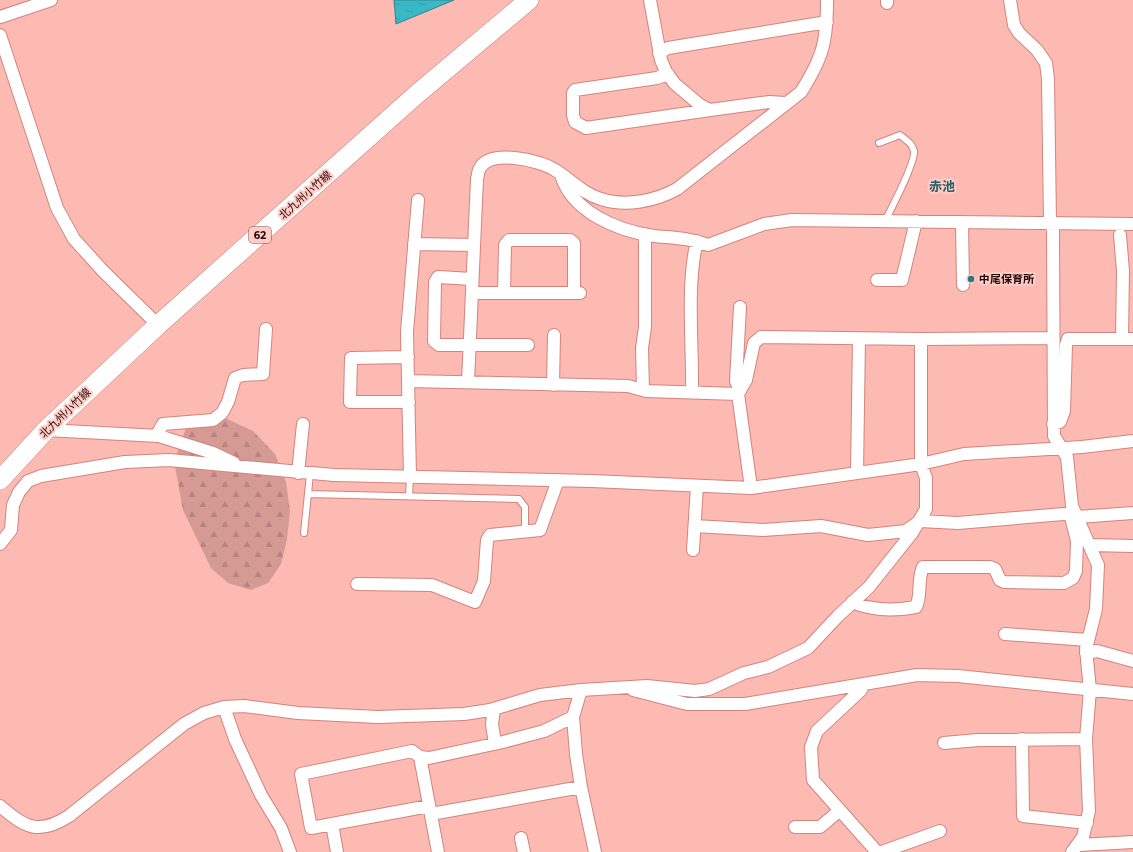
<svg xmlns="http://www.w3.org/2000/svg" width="1133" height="852" viewBox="0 0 1133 852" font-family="Montserrat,'Noto Sans JP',sans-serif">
<defs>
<pattern id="forest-firs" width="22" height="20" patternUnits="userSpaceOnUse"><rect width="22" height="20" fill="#d59a94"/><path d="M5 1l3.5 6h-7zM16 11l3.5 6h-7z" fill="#b7837e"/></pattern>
<pattern id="water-ripples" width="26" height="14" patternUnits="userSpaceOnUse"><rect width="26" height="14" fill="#39b8c6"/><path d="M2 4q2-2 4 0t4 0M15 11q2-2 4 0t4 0" fill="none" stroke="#329da9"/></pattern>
</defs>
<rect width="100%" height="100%" fill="#fcbab3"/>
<!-- forest -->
<path fill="url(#forest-firs)" d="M 200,415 L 225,418 L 253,431 L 275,454 L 286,482 L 290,511 L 287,539 L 281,564 L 268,583 L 251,590 L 228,583 L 211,568 L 183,510 L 174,461 L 188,423 Z"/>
<!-- water -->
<path fill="url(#water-ripples)" stroke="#33838d" d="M 394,0 L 454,0 L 396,24 Z"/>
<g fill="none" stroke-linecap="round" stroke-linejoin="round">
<defs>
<path id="lane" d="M 879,143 L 900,135 C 906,140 912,143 914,151 C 916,162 891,209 885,221
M 308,494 L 519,499 L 525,507 L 525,532
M 409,496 L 410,477
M 304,533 L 310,474"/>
<path id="street" d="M 650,0 L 661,60 L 666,72 L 675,84 L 700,105 L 710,110 L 769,102 L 785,103
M 887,0 L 887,3
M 1010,0 L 1014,25 L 1019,33 L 1037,50 L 1046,63 L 1048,79 L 1050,223 L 1053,230 L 1054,436 L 1067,457 L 1072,506 L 1098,565 L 1096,609 L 1086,649 L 1090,690 L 1086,739 L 1089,811 L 1083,837 L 1072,852
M 0,17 L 51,0
M 0,35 L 57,208 L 74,239 L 103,271 L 158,325
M 659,53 L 668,48 L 827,22
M 668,74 L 657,78 L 575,90 L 573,93 L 573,115 L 575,122 L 586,128 L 710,110
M 561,175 C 572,212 618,231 654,236 C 673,238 690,238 708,245 L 764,224 L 792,220 L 1133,224
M 962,222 L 963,285
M 1120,235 L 1123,271 L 1122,339
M 414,244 L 474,245
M 472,279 L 438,277 L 435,282 L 434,341 L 439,345 L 528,345
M 877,280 L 902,280 L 916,221
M 472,293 L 580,293
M 504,293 L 505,245 L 509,240 L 570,240 L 574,243 L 574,293
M 740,307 L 736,381 L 740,390
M 408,357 L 351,358 L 350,402 L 409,402
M 408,381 L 407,332 L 418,200
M 468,382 L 477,179 C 478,176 478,172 479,170 C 488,148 540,160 555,170 C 570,179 583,194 601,199 C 626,207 655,201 677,189 L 801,92 C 823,57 827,42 827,0
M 553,385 L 554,335
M 643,390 L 642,348 L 645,327 L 645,234
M 692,392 C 693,346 686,284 697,241
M 1053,424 L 1060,422 L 1064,411 L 1066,345 L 1068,339 L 1133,339
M 46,430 L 159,436 L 213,453 L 234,463
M 156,436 L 163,424 L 213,420 L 222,413 L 228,402 L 235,378 L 243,375 L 263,374 L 266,329
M 298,473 L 303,424
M 857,473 L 859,338
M 410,477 L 408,381 L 628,386 L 646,391 L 738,394
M 751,488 L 738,394 L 746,380 L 754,343 L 761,337 L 921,339 L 1052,338
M 1077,517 L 1133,513
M 695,526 L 763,530 L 821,526 L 868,535 L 906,531 L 920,521 L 958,523 L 1075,513
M 0,544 L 11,530 L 13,505 L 19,492 L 28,481 L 41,476 L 125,462 L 169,460 L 334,475 L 592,481 L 751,488 L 921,464 L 964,454 L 1082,447 L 1133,441
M 1089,545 L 1133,546
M 693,550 L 697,486
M 357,584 L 432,585 L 475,602 L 484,581 L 487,540 L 490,535 L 540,530 L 558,480
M 852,602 C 873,611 894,611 916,607 C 922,595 917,580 923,567 L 990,567 L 995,569 L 1000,580 L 1004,582 L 1064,583 L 1073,578 L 1076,571 L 1077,541 L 1071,517
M 1005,634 L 1088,640
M 1086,653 L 1097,651 L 1133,661
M 863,684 L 861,690 L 817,731 L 811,747 L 813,780 L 877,852
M 581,690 L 573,717 L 576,754 L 581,787 L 595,852
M 633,690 L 687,704 L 745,704 L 917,675 L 958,676 L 1133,694
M 224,707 L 235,739 L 261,795 L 281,828 L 290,852
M 494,709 L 492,724 L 495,744
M 1022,739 L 1023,816 L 1087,823
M 944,743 L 978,740 L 1086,739
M 420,757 L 438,852
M 0,806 C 25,827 38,836 69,816 L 184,724 L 204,713 L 224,707 L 244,706 L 298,713 L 378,717 L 464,714 L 490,710 L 540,695 L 581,690 L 647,686 L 695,691 L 709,689 L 744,673 L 768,667 L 808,648 L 838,616 L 869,587 L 912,533 L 926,509 L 926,478 L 921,464 L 921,339
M 431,814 L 581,787
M 332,824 L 429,806
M 795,827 L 820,827 L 839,811
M 521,838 L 524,852
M 1079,845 L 1133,842
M 337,852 L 332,824 L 311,828 L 301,774 L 412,751 L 420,757 L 429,758 L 503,742 L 544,731 L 573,717
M 882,852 L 940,831"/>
<path id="primary" d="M 0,480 L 46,430 L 158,325 L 417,94 L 529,0"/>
</defs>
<!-- lane casing -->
<use href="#lane" stroke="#d2847d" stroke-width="8"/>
<!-- street casing -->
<use href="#street" stroke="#d2847d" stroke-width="14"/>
<!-- primary casing -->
<use href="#primary" stroke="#d2847d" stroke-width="20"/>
<!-- lane -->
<use href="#lane" stroke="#fff" stroke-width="6"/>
<!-- street -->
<use href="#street" stroke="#fff" stroke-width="12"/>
<!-- primary -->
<use href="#primary" stroke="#fff" stroke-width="19"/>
</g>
<!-- markers -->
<circle fill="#2f7780" stroke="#ffccc6" stroke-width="1.5" cx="971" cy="279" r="4"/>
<g text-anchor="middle" stroke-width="4" stroke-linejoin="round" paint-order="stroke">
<!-- shield labels -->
<rect fill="#ffccc6" stroke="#664340" stroke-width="1" x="249" y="227" width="22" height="16" rx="3"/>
<g font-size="10" font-weight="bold" fill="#240807">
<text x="260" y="239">62</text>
</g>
<!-- street labels -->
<g font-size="11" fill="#240807" stroke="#ffccc6">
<text transform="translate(305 195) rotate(-42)" y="4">北九州小竹線</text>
<text transform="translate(65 413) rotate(-44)" y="4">北九州小竹線</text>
</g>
<!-- poi labels -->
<g font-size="11" font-weight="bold" fill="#240807" stroke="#ffccc6" text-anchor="start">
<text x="979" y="283">中尾保育所</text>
</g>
<!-- quarter labels -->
<g font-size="13" font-weight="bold" fill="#235d63" stroke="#ffccc6">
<text x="942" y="191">赤池</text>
</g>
</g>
</svg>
